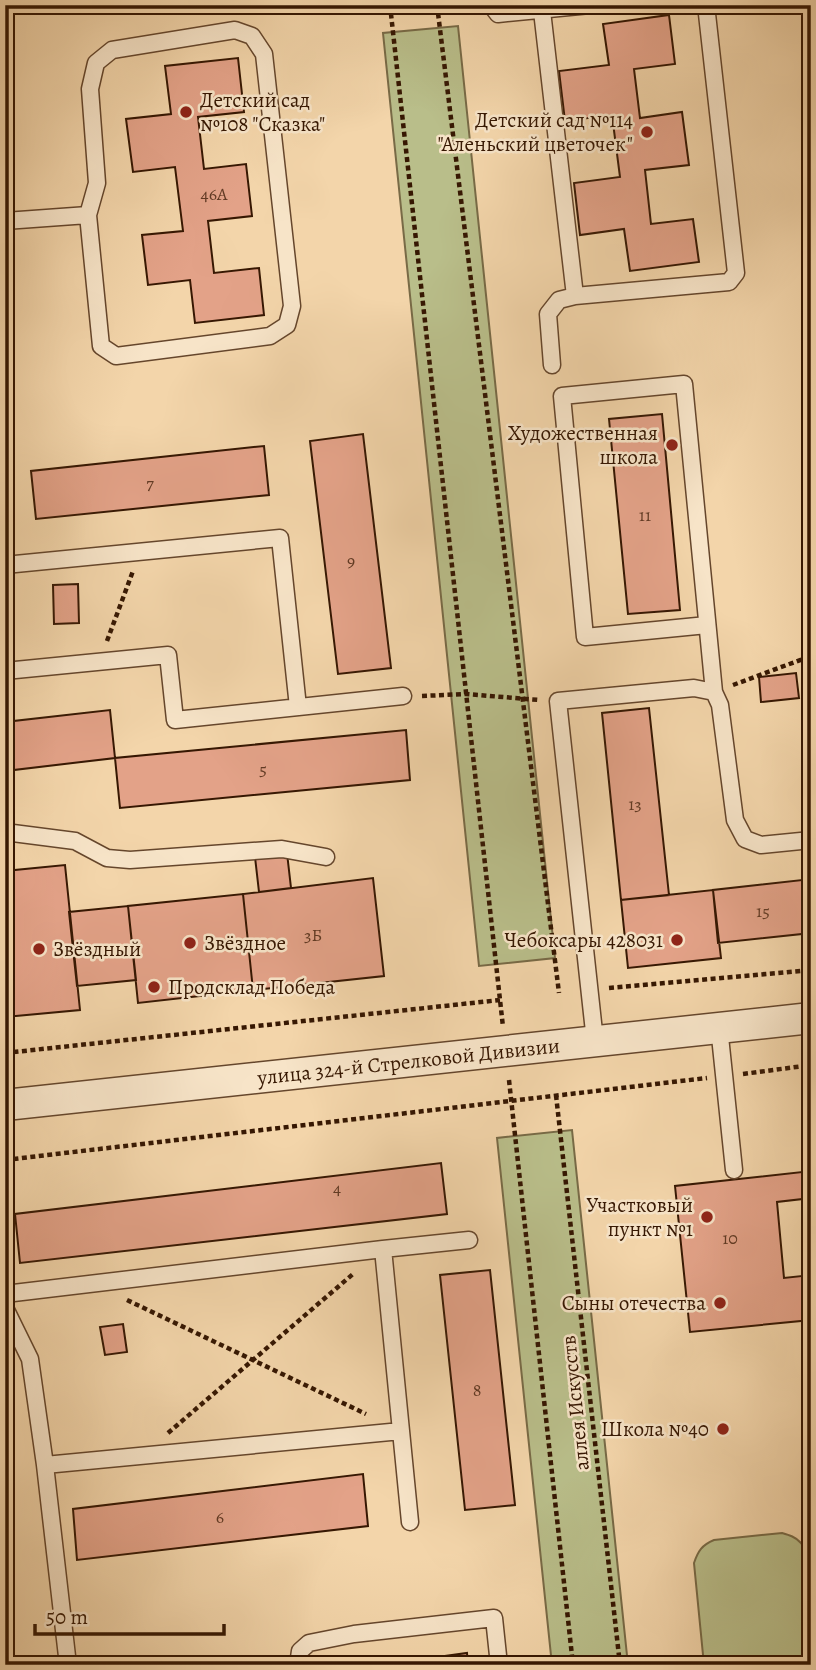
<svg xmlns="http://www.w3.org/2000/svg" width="816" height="1670" viewBox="0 0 816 1670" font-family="Alegreya,serif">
<rect width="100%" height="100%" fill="#f3d5aa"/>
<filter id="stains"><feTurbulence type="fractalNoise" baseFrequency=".00286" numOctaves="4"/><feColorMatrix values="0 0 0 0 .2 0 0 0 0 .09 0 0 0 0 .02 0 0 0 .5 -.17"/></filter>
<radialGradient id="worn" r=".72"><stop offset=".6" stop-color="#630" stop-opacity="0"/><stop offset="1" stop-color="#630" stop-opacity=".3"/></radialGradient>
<!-- green -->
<path fill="#b9be8a" stroke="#786a46" stroke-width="2" d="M 458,26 L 555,958 L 479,966 L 383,33 Z
M 572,1130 L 628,1665 L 552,1665 L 497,1138 Z
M 782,1533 C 789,1535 796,1537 801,1543 C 814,1561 811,1641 811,1665 L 704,1665 L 694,1563 C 698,1551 702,1545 714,1540 Z"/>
<!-- building -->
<path fill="#e3a288" stroke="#361702" stroke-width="2" d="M 669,15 L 675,64 L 634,69 L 640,118 L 682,112 L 689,165 L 645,170 L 651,224 L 693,219 L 699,262 L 630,271 L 624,229 L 580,235 L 574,183 L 620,177 L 612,115 L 565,121 L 559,71 L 609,65 L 603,24 Z
M 238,58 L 244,112 L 198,117 L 204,169 L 246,164 L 252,216 L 208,221 L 214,273 L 259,268 L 264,315 L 195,323 L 190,280 L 148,285 L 142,235 L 183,231 L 175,167 L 133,172 L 126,119 L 171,114 L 165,66 Z
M 662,414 L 680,610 L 628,614 L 609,419 Z
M 363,434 L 391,668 L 338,674 L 310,441 Z
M 264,446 L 269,495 L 36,519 L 31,471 Z
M 78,584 L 79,623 L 54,624 L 53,585 Z
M 796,673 L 799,698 L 761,702 L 759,677 Z
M 649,708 L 669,895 L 621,900 L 602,713 Z
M 110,710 L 115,758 L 5,771 L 5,722 Z
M 406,730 L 410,780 L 120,808 L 115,758 Z
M 287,853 L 291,888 L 259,892 L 255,857 Z
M 65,865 L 80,1010 L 5,1017 L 5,871 Z
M 373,878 L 384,976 L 253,990 L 243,894 Z
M 811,879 L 811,933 L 718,943 L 713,890 Z
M 713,890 L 721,958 L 628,968 L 621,900 Z
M 243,894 L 253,990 L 138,1003 L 128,906 Z
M 128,906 L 136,980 L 77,986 L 69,912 Z
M 441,1163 L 447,1214 L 20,1263 L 15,1214 Z
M 811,1171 L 811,1198 L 777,1202 L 784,1278 L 811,1275 L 811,1320 L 690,1332 L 675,1186 Z
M 490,1270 L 515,1505 L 465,1510 L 440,1275 Z
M 123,1324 L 127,1352 L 105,1355 L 100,1327 Z
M 363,1474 L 368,1526 L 77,1560 L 73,1509 Z
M 467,1653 L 468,1665 L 380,1665 Z"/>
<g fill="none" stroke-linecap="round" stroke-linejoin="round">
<defs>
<path id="service" d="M 491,5 L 498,14 L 590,5
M 542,11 L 575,296 L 559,300 L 548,314 L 552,365
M 235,30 L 252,36 L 264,54 L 292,306 L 287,325 L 270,336 L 116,356 L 101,346 L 88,215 L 97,183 L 90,89 L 96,63 L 112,50 Z
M 5,221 L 88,215
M 575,296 L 729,282 L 736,273 L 706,5
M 5,565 L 280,538 L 298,707
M 707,625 L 585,637 L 562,396 L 684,384 L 714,692 L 720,705 L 735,820 L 745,839 L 761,845 L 811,840
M 5,671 L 168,655 L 175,720 L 403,696
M 5,832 L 75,841 L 107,858 L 130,860 L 282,849 L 326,857
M 719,1027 L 734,1170
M 595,1041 L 558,701 L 694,688 L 714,692
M 383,1249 L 469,1240
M 5,1294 L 383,1249 L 401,1431 L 45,1465 L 68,1665
M 5,1308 L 30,1359 L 45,1465
M 401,1431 L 410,1522
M 298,1665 L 300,1651 L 309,1643 L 354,1634 L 494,1618 L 499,1665"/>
<g id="minor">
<path id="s1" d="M 5,1105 L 811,1018"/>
</g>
</defs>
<!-- service casing -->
<use href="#service" stroke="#65462c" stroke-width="19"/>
<!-- minor casing -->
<use href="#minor" stroke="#65462c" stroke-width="33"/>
<!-- path -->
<path stroke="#361702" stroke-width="4.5" stroke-dasharray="5 3.5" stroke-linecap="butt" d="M 390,5 L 503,1027
M 437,5 L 559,993
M 802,5 L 811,17
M 107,641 L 133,571
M 733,685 L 811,656
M 422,696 L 466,694 L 539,700
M 609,988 L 811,970
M 5,1053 L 500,1000
M 743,1074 L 811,1065
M 509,1080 L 573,1665
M 556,1095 L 620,1665
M 5,1160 L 707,1078
M 127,1300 L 366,1414
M 5,1376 L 5,1402
M 168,1433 L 353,1274"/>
<!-- service -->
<use href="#service" stroke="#f7e4c8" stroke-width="16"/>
<!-- minor -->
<use href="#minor" stroke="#f7e4c8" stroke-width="30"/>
</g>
<!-- markers -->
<g fill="#8f2418" stroke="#f7e4c8" stroke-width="2.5">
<circle cx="186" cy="112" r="7"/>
<circle cx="647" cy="132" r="7"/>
<circle cx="672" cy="445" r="7"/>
<circle cx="677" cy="940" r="7"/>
<circle cx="190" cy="943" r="7"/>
<circle cx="39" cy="949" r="7"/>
<circle cx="154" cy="987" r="7"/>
<circle cx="707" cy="1217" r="7"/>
<circle cx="720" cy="1303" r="7"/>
<circle cx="723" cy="1429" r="7"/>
</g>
<g text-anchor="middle" stroke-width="5" stroke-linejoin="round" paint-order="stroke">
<!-- number labels -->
<g font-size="18" fill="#613a24">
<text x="214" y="200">46А</text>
<text x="150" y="489">7</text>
<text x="645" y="521">11</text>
<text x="351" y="567">9</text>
<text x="263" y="775">5</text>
<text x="635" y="810">13</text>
<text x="763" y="917">15</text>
<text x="313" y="941">3Б</text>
<text x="337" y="1194">4</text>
<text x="730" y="1244">10</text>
<text x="477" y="1396">8</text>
<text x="220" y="1523">6</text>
</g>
<!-- poi labels -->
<g font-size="21" fill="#361702" stroke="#f7e4c8" text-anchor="end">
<text x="200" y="107" text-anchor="start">Детский сад<tspan x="200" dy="24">№108 "Сказка"</tspan></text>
<text x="633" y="127">Детский сад №114<tspan x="633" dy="24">"Аленьский цветочек"</tspan></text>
<text x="658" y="440">Художественная<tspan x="658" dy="24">школа</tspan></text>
<text x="663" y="947">Чебоксары 428031</text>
<text x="204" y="950" text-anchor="start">Звёздное</text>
<text x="53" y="956" text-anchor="start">Звёздный</text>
<text x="168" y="994" text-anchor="start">Продсклад Победа</text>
<text x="693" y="1212">Участковый<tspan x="693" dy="24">пункт №1</tspan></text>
<text x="706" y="1310">Сыны отечества</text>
<text x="709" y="1436">Школа №40</text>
</g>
<!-- street labels -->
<g font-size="21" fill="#361702" stroke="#f7e4c8">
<text dy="7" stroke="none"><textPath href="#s1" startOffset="406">улица 324-й Стрелковой Дивизии</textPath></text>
<text transform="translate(575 1403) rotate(-96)" y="7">аллея Искусств</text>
</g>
</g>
<!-- margin -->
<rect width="816" height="1670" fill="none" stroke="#f3d5aa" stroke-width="28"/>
<rect x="7" y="7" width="802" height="1656" fill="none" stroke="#361702" stroke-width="3.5"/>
<rect x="14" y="14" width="788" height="1642" fill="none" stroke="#361702" stroke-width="2"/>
<!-- scale -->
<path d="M35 1624v10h189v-10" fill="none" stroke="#361702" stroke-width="3.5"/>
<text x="46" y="1624" font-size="21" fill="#361702" stroke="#f7e4c8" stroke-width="5" paint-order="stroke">50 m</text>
<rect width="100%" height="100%" filter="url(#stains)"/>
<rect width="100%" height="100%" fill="url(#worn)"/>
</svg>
